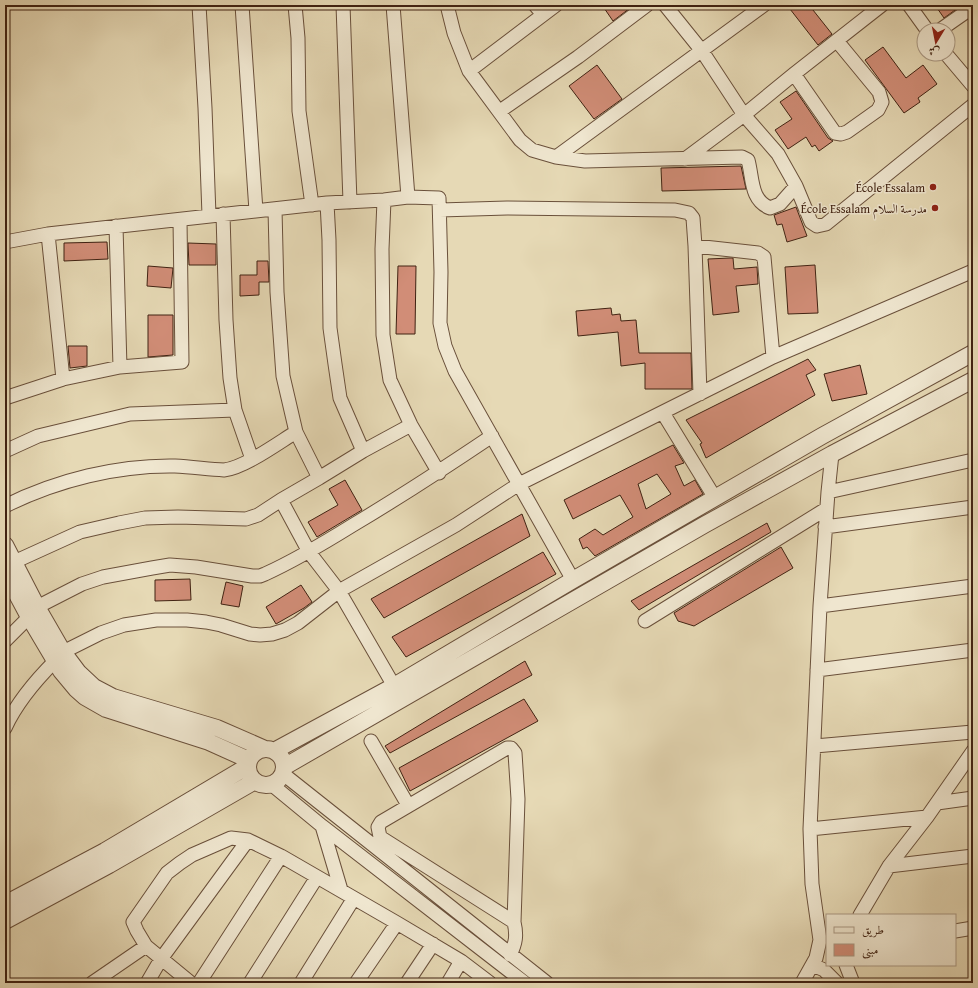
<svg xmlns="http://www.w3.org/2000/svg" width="978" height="988" font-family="'Gentium Book Plus',Amiri,serif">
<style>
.building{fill:#d18d77;stroke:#402212;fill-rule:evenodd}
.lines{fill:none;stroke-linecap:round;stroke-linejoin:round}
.minor-casing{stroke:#6a503b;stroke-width:15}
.tertiary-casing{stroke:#6a503b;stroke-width:18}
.minor{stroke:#efe6cf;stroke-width:13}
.tertiary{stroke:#efe6cf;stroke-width:16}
.poi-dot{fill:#8f2418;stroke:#efe6cf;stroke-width:1.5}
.labels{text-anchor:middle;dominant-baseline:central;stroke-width:3;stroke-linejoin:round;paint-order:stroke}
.poi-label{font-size:12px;fill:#402212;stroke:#efe6cf;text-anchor:end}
</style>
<rect width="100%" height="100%" fill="#e6d9b5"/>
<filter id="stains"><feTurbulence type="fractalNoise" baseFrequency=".005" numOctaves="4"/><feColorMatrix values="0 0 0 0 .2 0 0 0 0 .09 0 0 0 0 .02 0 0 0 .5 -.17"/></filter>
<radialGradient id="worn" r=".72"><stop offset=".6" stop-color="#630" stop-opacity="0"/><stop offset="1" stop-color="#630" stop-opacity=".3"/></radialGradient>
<path class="building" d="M602,5H634L613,21Z
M795,5H809L832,34L818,45L790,9Z
M935,5H962L944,18Z
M883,47L906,78L923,65L937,84L918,98L920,102L904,113L865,60Z
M597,65L622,99L594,119L569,86Z
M796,91L828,138L833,141L819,151L815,145L812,147L806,137L788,149L775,130L792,119L780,102Z
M741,166L746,189L662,191L661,168Z
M796,207L807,236L787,242L782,224L777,225L774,215Z
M107,242L108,259L64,261V243Z
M188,243L216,244V265H189Z
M730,258H733L734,269L757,267L758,284L736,286L739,312L713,315L708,259Z
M257,261H268L269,282H259V295L240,296V275H257Z
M815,265L818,313L788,314L785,267Z
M148,266L173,268L171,288L147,286Z
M398,266H416L415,334H396Z
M611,308L612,315L620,314L621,321L636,320L639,353H691L692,389H645V363L621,366L618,332L578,336L576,311Z
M148,315H173V355L148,357Z
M68,346H87V366L70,368Z
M808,359L816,370L806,375L815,395L706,458L700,444L702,443L686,420Z
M860,365L867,394L832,401L824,374Z
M673,445L684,463L675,466L684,486L695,480L703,494L595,556L587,547L583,549L579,539L595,529L603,535L633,517L620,495L573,519L564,500ZM657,474L671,494L646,509L638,484Z
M345,480L362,510L317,537L308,522L338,505L329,489Z
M522,514L530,536L384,618L371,599Z
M767,523L771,532L639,610L631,601Z
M781,547L793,568L694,626L678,621L674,613Z
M543,552L556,574L406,657L392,637Z
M190,579L191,600L155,601V580Z
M226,582L243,586L239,607L221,604Z
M301,585L312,602L304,608L276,624L266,607Z
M525,661L532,675L390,753L385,746Z
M524,699L538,721L410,791L399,768Z"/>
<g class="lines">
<defs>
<path id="minor" d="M199,5L205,108L209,215
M242,5L256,211
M295,5L298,38L299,111L312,205
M343,5L350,202
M393,5L408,197
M447,5L454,33L469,71L520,140L532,150L556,157L585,161L742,157L748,160C753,178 750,200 770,208L780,204L796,186L811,222L817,226L826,224L973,105
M535,5L543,15
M665,5L702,51L744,115L778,154L796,186
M909,5L927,30
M940,30L973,7
M946,54L973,86
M469,71L556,5
M794,74L835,133L841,134L847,132L878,110L882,102L879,92L837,41
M500,111L578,57L647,5
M556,157L764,5
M685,159L744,115L794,74L882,5
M384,200L382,249L383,335L390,380L411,425L439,473
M327,203L329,240L330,328L335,364L340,398L363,451
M275,209L277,292L283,376L296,432L319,478L363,451L411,425
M440,210L507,208L675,210L689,213L693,218L695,246L700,394
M223,214L226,320L230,378L235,410L252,459
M116,226L120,367
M5,242L48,234
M695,246L758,253L764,257L773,357
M63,379L48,234L327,203L384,200L408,197L439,198L441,272L440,323L445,346L455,371L573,580
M5,398L63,379L120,367L182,362L180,220
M663,413L715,498
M5,451L38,436L130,414L235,410
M828,492L973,460
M281,500L319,478
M5,506C57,480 118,465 175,466C192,467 208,469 224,470C244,468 278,443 296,432
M825,527L973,507
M14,562L80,532L119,523L145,518L178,517L246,519L258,515L281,500L309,552L339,591L394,686
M820,606L973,586
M37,607L82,584L103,577L152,568L170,565L196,567L252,576H260L265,574C296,560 324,543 353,525C400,497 446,467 492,436
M645,621L826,509
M5,641L29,617
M63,652L101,633L124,625L156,620H187L206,622L221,625L250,634L260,635L272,634L285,630L298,623L339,591L456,525L519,484L773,357L973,271
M817,670L973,650
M5,728C17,702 35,681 55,661
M371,741L408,805
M815,746L973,732
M282,773L547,983
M271,784L322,826L525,983
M937,803L973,798
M322,826L341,890
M810,829L927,817
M889,866L973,856
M860,915L889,866L927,817L973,751
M955,931L973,928
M510,955C516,943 517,935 514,922L518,799L515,753L511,748H507L381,822L378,827L380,837L514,922
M813,965L824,970L837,983
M846,965L853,983
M92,983L146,946
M147,983L161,959L248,840
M191,983L146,946L137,931L133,922L167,873L180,863L192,855L231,838L248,840L281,856L397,923L461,961L490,983
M199,983L281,856
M250,983L317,877
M301,983L354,898
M356,983L397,923
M407,983L433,944
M448,983L461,961
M802,983L816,958L820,940L812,884L810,829L820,606L828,492L832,454"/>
<path id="tertiary" d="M5,545L37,607L63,652L78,672L94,687L113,697L217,728L265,749
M5,572L29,617L61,671L76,689L85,697L106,709L209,742L249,760
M248 767a18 18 0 1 1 36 0a18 18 0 1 1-36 0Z
M274,751L394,686L573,580L822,436L973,353
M284,767L704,525L832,454L973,380
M5,904L105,851L248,766
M5,921L109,865L255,781"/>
</defs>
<use href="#minor" class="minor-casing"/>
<use href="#tertiary" class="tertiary-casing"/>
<use href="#minor" class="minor"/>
<use href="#tertiary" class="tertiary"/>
</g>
<g class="poi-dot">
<circle cx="933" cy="187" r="4"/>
<circle cx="935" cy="208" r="4"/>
</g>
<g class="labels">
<g class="poi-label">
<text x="925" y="187">École Essalam</text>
<text x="927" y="208">École Essalam مدرسة السلام</text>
</g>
</g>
<rect width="978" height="988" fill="none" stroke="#e6d9b5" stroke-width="20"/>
<rect x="6" y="6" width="966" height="976" fill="none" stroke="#402212" stroke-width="2"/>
<rect x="10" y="10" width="958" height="968" fill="none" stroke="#402212"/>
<rect x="826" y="914" width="130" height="52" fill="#efe6cf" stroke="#a99883"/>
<rect x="834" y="927" width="20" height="6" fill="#efe6cf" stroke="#a99883"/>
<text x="862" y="934" font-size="12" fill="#402212">طريق</text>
<rect x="834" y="944" width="20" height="12" fill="#d18d77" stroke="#a99883"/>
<text x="862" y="954" font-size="12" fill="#402212">مبنى</text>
<g transform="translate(936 42) rotate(190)"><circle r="19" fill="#efe6cf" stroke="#a99883"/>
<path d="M0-3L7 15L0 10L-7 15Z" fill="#8f2418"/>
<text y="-6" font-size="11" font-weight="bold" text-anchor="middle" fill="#402212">ش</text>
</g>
<rect width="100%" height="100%" filter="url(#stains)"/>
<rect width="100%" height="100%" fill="url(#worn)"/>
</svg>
